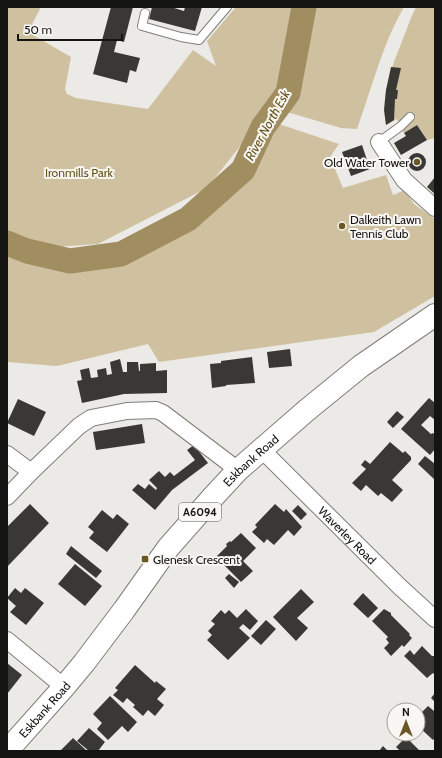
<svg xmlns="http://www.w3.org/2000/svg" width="442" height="758" font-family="Cabin,sans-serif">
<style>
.green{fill:#cfc1a0}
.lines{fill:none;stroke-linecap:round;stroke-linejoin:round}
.river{stroke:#a08e61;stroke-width:25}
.building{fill:#3a3835}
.lane-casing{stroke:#807e7a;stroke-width:10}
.street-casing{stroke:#807e7a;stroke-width:18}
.primary-casing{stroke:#807e7a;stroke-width:24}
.lane{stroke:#fff;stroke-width:8}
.street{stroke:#fff;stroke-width:16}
.primary{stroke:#fff;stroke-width:22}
.poi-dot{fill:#6a5725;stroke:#f9f7f3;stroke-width:1.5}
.labels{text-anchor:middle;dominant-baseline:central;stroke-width:4;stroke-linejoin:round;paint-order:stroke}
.shield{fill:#f9f7f3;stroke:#595856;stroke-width:1}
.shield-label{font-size:11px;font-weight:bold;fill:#141412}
.poi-label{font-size:12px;fill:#141412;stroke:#f9f7f3;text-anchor:start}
.park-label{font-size:12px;fill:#644f18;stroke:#f9f7f3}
.street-label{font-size:12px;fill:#141412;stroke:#f9f7f3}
.water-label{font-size:13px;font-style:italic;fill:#68541d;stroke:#f9f7f3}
</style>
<rect width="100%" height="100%" fill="#eceae6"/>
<path class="green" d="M7,7H41L28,32L71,57L65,89L67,94L76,98L148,109L193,50L216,66L207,41L236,7H404C382,45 372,88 357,129L341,128L267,106L253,130L207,188L98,244L54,247L7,231Z
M416,7H435V138L427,140L417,125L404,133L397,119L386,125C381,95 390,71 401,44C406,31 410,19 416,7Z
M276,123L339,144L330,157L343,188L386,175L393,195L405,190L414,204L435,219V296L374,332L159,362L148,344L57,366L7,362V251L18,258L75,267L118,262L158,245L212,212L251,168Z"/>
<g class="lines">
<path class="river" d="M7,243L27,251L70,261L121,254L188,219L243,170L263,127L288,93L304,7"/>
</g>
<path class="building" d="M111,7H133L124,42L117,40L114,52L140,58L136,72L130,70L127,83L93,74Z
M152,7H171L184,11L185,7H202L195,31L149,19Z
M391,67L401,68L396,90H398L397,99H395L394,120L386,125L384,110L386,90Z
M417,125L427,140L401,155L394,143L406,136L404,133Z
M362,145L370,169L351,176L342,152Z
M408 162a9 9 0 1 1 18 0a9 9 0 1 1-18 0Z
M435,177V194L427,187Z
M290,349L292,366L269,368L267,352Z
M252,357L255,383L226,385V386L212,388L210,364L221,363V361Z
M120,359L123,372H127V362H138L139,371H140V364L156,363V371L167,370V393L124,394L82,403L77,381L82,380L80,370L89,368L91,378L98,377L97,370L106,368L107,375L112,374L110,362Z
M429,398L435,403V420L430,416L421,425L431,434L433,433L435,435V449L430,455L401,429Z
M18,399L46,412L34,436L7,423Z
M397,411L404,417L393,428L387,422Z
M142,424L145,443L96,450L93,432Z
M390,442L403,453L405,451L411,457V460L392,480L403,490L392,502L381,493L378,496L366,485L361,491L352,483L366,469L361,465L365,460L370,464Z
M194,445L208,463L172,490L155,510L132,490L138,484L145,489L149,484L156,490L157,488L149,480L159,471L165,477L170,472L174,476L195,460L187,450Z
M425,456L435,464V480L418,464Z
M30,504L49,523L7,567V527Z
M275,504L284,512L286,509L302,527L294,536L288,530L274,545L267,539L264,543L252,532L257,527L255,525Z
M298,505L307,514L301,520L292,511Z
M102,510L113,519L117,514L129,524L107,552L89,538L94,532L88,527Z
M241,533L256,548L243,561L253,571L241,582L216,557L227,546L226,544L230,541L231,542Z
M71,546L102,571L96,578L66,554Z
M75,564L102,586L85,606L58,584Z
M229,574L239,582L234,588L225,578Z
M15,588L21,593L25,588L44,603L26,625L10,612L16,606L7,598Z
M301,589L314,602L297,618L308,628L296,641L273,617Z
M363,593L378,608L368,618L353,604Z
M246,609L258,621L250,630L243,624L239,628L250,638L228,660L207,640L212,635L208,631L215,624L211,621L221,610L225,614L229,610L237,618Z
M384,609L391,613V615L410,634L409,635L412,638L404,647L402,645L391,656L384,648L389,643L386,639L388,637L372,621Z
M266,620L276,629L261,645L251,636Z
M422,646L432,656H435V675L433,673L427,678L404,656L410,650L414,655Z
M7,663L22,675L7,694Z
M135,665L155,683L156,681L166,689L157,699L164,705L155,716L148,710L143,716L133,707L135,705L127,698L123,703L113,695L118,690L115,688Z
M435,693V702L431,698Z
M110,696L137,722L128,732L122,726L108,740L97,729L102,723L93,714Z
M428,706L434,711L435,710V738L433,740L419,727L423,722L418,716Z
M89,728L105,742L98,751H89L77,741Z
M406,737L420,751H400L396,747Z
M73,738L87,751H60Z
M383,746L388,751H379Z"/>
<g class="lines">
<defs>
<path id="lane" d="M145,13L142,26L181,37L199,40L227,7
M379,142L401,126L410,117"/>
<g id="street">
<path d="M379,142L404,180L435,208"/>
<path id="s1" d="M261,449L399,586L435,619"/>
<path d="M7,454L31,472"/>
<path d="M7,497L31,472L79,426L91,418L127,411L156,410L163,413L238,470"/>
<path d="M7,640L64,687"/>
</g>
<g id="primary">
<path id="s2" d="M7,751L64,687L84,663L124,610L168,548L212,498L238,470L307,410L361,366L435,315"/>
</g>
</defs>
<use href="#lane" class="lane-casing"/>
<use href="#street" class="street-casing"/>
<use href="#primary" class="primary-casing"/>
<use href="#lane" class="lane"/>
<use href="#street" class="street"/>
<use href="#primary" class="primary"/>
</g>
<g class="poi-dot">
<circle cx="417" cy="162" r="4"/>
<circle cx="342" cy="226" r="4"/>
<rect x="141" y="555" width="8" height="8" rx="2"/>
</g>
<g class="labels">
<rect class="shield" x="179" y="503" width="42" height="18" rx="3"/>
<g class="shield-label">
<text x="200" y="512">A6094</text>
</g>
<g class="poi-label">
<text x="409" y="162" text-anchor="end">Old Water Tower</text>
<text x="350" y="219">Dalkeith Lawn<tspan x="350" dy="14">Tennis Club</tspan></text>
<text x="153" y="559">Glenesk Crescent</text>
</g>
<g class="park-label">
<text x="79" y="172">Ironmills Park</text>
</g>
<g class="street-label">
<text stroke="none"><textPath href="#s2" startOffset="380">Eskbank Road</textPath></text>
<text stroke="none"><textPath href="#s1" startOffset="122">Waverley Road</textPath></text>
<text stroke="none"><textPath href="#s2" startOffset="56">Eskbank Road</textPath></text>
</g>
<g class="water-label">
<text transform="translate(267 125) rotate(-61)">River North Esk</text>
</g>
</g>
<rect width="442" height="758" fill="none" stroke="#141412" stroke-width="16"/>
<g transform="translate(406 722)"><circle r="19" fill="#f9f7f3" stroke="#9d9c99"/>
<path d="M0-3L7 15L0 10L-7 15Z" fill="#6a5725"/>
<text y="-6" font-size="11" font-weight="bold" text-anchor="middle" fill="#141412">N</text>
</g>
<path d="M18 34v6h104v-6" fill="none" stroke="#141412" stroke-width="2"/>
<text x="24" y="34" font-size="12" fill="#141412" stroke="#f9f7f3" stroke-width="3" paint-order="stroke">50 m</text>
</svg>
